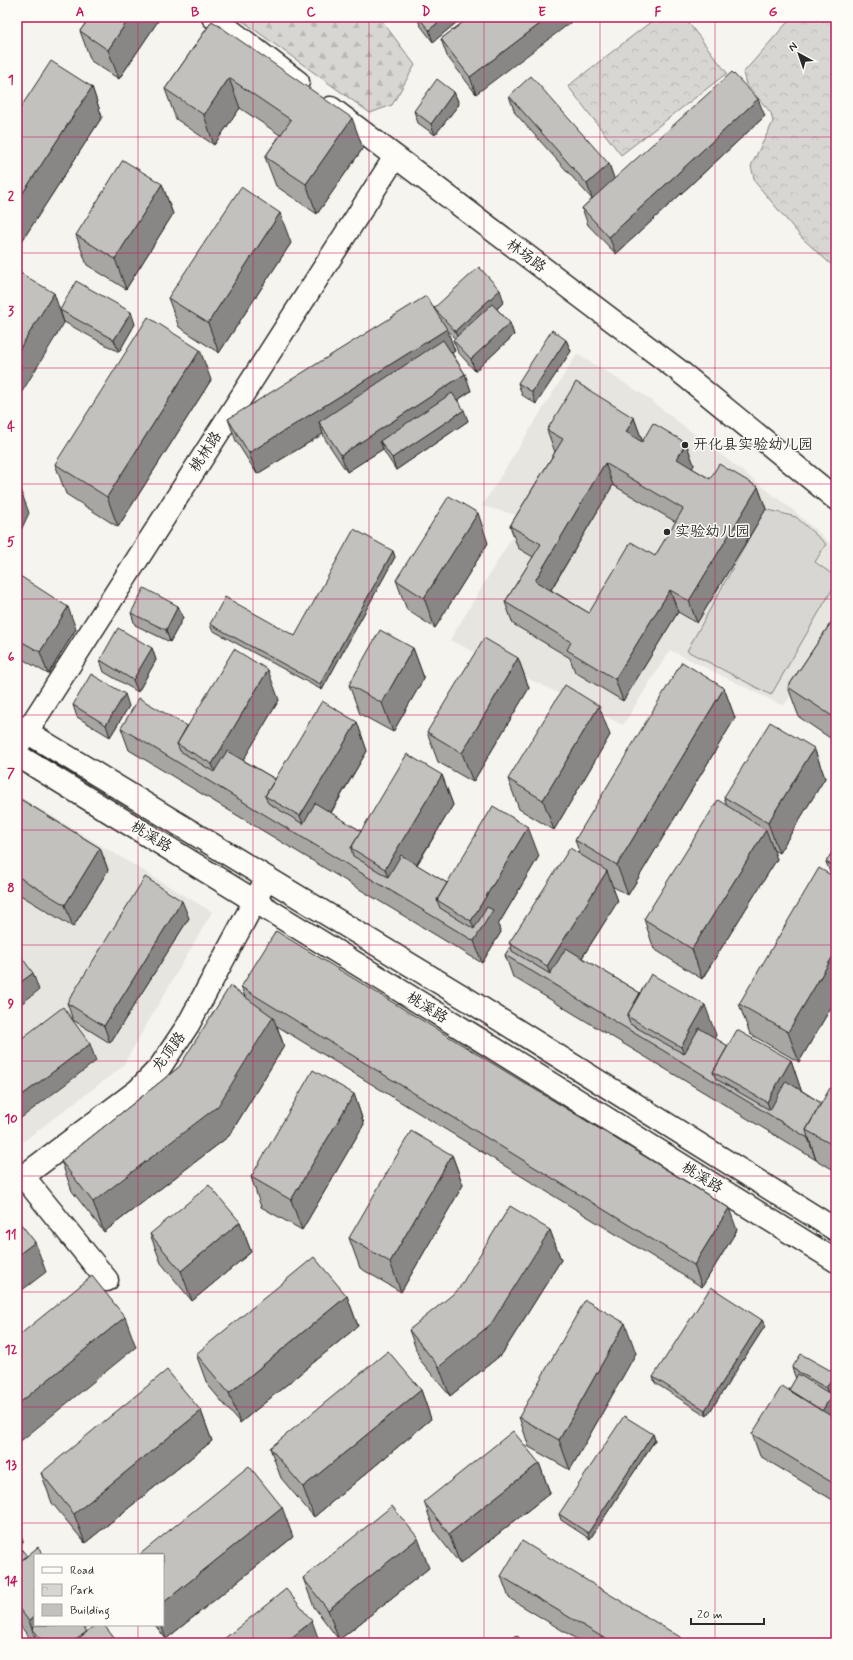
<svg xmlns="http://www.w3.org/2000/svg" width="853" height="1660" font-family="Mynerve,'LXGW WenKai TC',sans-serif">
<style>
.built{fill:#e6e5e0}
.forest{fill:url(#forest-firs);stroke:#81807e}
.park{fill:url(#park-crowns);stroke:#81807e}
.pitch{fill:#d7d6d2;stroke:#81807e}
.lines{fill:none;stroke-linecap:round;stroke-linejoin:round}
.minor-casing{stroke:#2b2b2b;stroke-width:25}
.tertiary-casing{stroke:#2b2b2b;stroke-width:25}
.minor{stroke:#fdfcf7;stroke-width:22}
.tertiary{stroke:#fdfcf7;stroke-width:22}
.wall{fill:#a7a6a3;stroke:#2b2b2b;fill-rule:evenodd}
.shaded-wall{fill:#888785;stroke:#2b2b2b}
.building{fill:#c2c1be;stroke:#2b2b2b;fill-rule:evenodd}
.grid{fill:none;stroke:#c2185b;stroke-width:1;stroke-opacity:0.55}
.poi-dot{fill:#2b2b2b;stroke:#fdfcf7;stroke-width:1.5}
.labels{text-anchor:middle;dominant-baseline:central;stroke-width:3;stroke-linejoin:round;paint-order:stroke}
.street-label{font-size:15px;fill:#2b2b2b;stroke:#fdfcf7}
.poi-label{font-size:15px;fill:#2b2b2b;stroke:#fdfcf7;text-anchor:start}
.neatline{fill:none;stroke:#c2185b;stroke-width:1.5}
.grid-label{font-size:13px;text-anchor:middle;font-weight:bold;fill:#c2185b}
</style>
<defs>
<pattern id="forest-firs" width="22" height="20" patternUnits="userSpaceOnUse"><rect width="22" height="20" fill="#d7d6d2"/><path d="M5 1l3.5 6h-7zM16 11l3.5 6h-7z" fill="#b9b8b4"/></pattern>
<pattern id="park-crowns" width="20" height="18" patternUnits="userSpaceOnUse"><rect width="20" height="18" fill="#d7d6d2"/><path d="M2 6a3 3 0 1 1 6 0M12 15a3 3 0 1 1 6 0" fill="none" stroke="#b9b8b4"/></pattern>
</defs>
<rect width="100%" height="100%" fill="#f5f4ef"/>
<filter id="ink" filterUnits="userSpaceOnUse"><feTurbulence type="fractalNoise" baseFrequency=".025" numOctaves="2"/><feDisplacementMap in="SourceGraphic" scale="8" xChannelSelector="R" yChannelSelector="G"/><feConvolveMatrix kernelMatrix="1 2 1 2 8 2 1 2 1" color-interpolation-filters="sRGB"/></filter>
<g filter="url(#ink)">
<path class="built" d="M577,354L641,393L794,511L836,548V637L783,706L670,650L623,725L450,640L524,517L482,506Z
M17,795L212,912L122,1067L17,1146Z"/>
<path class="forest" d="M237,17H379L415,65L392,105L370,113Z"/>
<path class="park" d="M657,17H684L727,73L621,155L568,86Z
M792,17H836V269L802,238L755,182L751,166L773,122L771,113L746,84L743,73Z"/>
<path class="pitch" d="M765,509L796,517L826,544L815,562L836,577V583L771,695L687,651Z"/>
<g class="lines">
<defs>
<path id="minor" d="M213,17L298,82
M331,108L678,370L836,499
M17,747L395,157
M23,1176L107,1280
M17,1181L138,1090L160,1067L188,1025L267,878"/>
<path id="tertiary" d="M17,726L470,1001L836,1230
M17,755L474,1036L836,1261"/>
</defs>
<use href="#minor" class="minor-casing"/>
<use href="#tertiary" class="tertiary-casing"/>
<use href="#minor" class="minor"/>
<use href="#tertiary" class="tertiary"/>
</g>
<path class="wall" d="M90,17H157L158,21L119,79L91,61L80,31Z
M417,17H463L433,42L420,25Z
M470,17L476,94L447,56L441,39Z
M212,21L363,148L317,214L276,186L265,157L280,135L240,108L214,145L176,119L165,89Z
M92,87L102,117L22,241L17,238V113Z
M454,92L459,104L435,135L418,123L414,111Z
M509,96L609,164L614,179L765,116L616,254L588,225L582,208L592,199L515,113Z
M162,184L173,214L126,289L87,265L76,235Z
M291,243L219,353L179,327L168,298Z
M504,302L497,309L510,323L514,335L475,371L458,352L453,340L455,339L446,328L455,351L452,353L465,374L471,391L458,400L468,421L396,470L385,453L383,449L347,472L325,439L323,434L257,474L236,441L228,419L435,310L434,308Z
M60,310L135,324L119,352L64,322Z
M566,340L571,351L536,404L522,395L518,383Z
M211,380L118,527L66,494L55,464Z
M634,418L642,440L641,442L686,443L694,465L692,468L710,479L758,487L766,509L697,623L678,612L623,701L575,672L570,658L513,624L505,602L533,557L518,548L510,526L555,452L547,430ZM613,485L676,522L655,556L589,613L551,590Z
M488,543L435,628L407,610L396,580Z
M393,551L395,557L322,690L212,630L210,624L295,636Z
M17,574L76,629L48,674L17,656Z
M178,606L183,618L170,642L135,625L131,613Z
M836,615V742L799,717L788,687Z
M152,648L156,660L138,692L104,672L100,660Z
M413,648L424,678L393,732L360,714L349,685Z
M518,658L529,688L473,782L438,762L427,732Z
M724,688L735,718L628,895L612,886L618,901L582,958L640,993L716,1035L714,1038L728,1046L791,1060L801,1090L821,1103L836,1092V1171L816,1160L513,977L505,955L511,946L509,943L580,854L575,840Z
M279,700L243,760L275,779L357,722L367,751L331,813L361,831L442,775L453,805L417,865L447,883L539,856L498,925L501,932L482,963L129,750L121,728L187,726Z
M73,705L129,706L110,737L77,717Z
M610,735L554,830L519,809L508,779Z
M814,748L825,778L779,853L773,850L777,859L702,979L654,949L644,919L727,806L724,797Z
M17,797L100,848L108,870L73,927L17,893Z
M836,846V999L799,1062L750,1034L739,1004L831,875L826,862Z
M189,918L110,1043L73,1020L67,1003Z
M241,987L737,1230L702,1287L277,1026L284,1046L229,1136L104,1232L72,1191L61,1161L179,1067L245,997Z
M354,1094L364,1124L302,1230L261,1207L251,1177Z
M452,1155L463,1185L401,1292L360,1268L349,1238Z
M240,1222L251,1252L192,1301L161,1263L150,1234Z
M550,1230L561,1260L502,1354L450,1396L420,1360L409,1330Z
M347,1296L358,1326L240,1423L207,1384L196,1354Z
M762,1320L765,1326L707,1416L655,1383L653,1377Z
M636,1353L570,1470L529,1447L519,1417Z
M792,1368L835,1373L836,1376V1390L832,1396L836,1407L830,1416L836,1419V1502L760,1456L752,1434L789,1390L796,1379Z
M421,1390L431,1419L314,1517L281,1478L270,1448Z
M201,1411L212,1441L85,1543L52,1503L41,1473Z
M653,1434L655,1440L590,1539L561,1520L559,1514Z
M539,1463L550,1493L460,1564L435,1532L424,1502Z
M17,1524L23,1542L18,1546L35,1625L87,1632L118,1643H34L17,1622Z
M293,1537L166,1639L155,1625H163Z
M429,1568L339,1640L314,1607L303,1578Z
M501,1576L690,1643H583L509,1598Z"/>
<path class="shaded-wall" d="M130,17H157L158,21L119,79L108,50Z
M445,17H463L433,42L429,30Z
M549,17H578L476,94L470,77Z
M229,78L240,108L214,145L204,115Z
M92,87L102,117L22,241L17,229V202Z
M454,92L459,104L435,135L431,124Z
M758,99L765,116L616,254L609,237Z
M352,118L363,148L317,214L306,184Z
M609,164L615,181L593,201L587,184Z
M162,184L173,214L126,289L115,259Z
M280,213L291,243L219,353L208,323Z
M500,290L504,302L459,343L455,331Z
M54,293L64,323L17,400V353Z
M131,312L135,324L119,352L114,340Z
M510,323L514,335L475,371L471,359Z
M447,329L455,351L325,432L319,422L323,434L257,474L249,453Z
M566,340L571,351L536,404L532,392Z
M200,350L211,380L118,527L107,497Z
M465,374L471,391L385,447L380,441L383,449L347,472L341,455Z
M464,410L468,421L396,470L392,458Z
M634,418L642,440L634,454L626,432Z
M686,443L694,465L685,481L677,459Z
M605,463L613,485L543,603L535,581Z
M758,487L766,509L697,623L689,601Z
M21,491L29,513L17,539V500Z
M478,513L488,543L435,628L424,598Z
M393,551L395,557L322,690L320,684Z
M670,590L678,612L623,701L615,679Z
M178,606L183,618L170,642L166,630Z
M68,607L76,629L48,674L40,652Z
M152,648L156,660L138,692L133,680Z
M413,648L424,678L393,732L382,703Z
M518,658L529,688L473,782L462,753Z
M268,670L279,700L225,791L220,788L212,764Z
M724,688L735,718L628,895L617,865Z
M125,694L129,706L110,737L106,725Z
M599,706L610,735L554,830L543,800Z
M836,710V727L832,716Z
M357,722L367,751L312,844L310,842L300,816Z
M814,748L825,778L779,853L768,823Z
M442,775L453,805L398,895L394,893L385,869Z
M528,827L539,856L498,925L501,932L482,963L474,941L477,936L471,921Z
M766,830L777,859L702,979L692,949Z
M100,848L108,870L73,927L65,905Z
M607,871L618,901L562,989L553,984L547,966Z
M182,901L189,918L110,1043L104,1026Z
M836,951V999L799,1062L788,1032Z
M33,973L39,990L17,1007V985Z
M705,1005L716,1035L695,1070L688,1065L681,1047Z
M273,1017L284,1046L229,1136L104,1232L93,1202Z
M90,1044L96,1061L17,1121V1099Z
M791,1060L801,1090L783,1123L772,1116L767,1102Z
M354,1094L364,1124L302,1230L291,1200Z
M808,1138H809L816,1160Z
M452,1155L463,1185L401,1292L390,1262Z
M729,1208L737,1230L702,1287L694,1265Z
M240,1222L251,1252L192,1301L181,1271Z
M550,1230L561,1260L502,1354L450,1396L439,1367Z
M35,1242L46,1272L17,1294V1256Z
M347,1296L358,1326L240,1423L229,1393Z
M125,1317L136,1347L17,1444V1405Z
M762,1320L765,1326L707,1416L705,1410Z
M625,1323L636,1353L570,1470L559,1440Z
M835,1373L836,1376V1390L832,1396L836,1407L823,1427L819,1416L830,1398L826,1388Z
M421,1390L431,1419L314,1517L303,1487Z
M201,1411L212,1441L85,1543L74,1514Z
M653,1434L655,1440L590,1539L588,1533Z
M539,1463L550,1493L460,1564L449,1534Z
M282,1507L293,1537L166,1639L161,1625H163V1603Z
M17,1524L23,1542L17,1547Z
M418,1538L429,1568L339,1640L328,1610Z
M35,1616V1625H72L32,1628L37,1643L29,1621Z
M312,1621L320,1643H285Z"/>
<path class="building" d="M90,17H130L108,50L80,31Z
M418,17H445L429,30Z
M470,17H549L470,77L441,39Z
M212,21L352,118L306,184L265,157L291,120L229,78L204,115L165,89Z
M51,61L92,87L17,202V113Z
M732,72L758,99L609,237L582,208Z
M531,76L609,164L587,184L509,96Z
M437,79L454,92L431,124L414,111Z
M123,160L162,184L115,259L76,235Z
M241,187L280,213L208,323L168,298Z
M479,267L500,290L455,331L434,308Z
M17,271L54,293L17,353Z
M76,281L131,312L114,340L60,310Z
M426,296L447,329L249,453L228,419Z
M492,304L510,323L471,359L453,340Z
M148,317L200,350L107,497L55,464Z
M552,330L566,340L532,392L518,383Z
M443,340L465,374L341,455L319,422Z
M576,382L634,418L626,432L642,442L653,423L686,443L677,459L710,479L719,464L758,487L689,601L670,590L615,679L567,650L571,642L505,602L541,544L510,526L563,439L547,430ZM605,463L683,509L655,556L631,542L589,613L535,581Z
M452,393L464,410L392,458L380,441Z
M17,489L21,491L17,500Z
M449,496L478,513L424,598L396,580Z
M354,529L393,551L320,684L210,624L225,597L295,636Z
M17,574L68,607L40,652L17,639Z
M144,588L178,606L166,630L131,613Z
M836,615V710L832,716L788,687Z
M118,628L152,648L133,680L100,660Z
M380,630L413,648L382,703L349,685Z
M484,638L518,658L462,753L427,732Z
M234,649L268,670L212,764L177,744Z
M682,662L724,688L617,865L575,840Z
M91,674L125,694L106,725L73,705Z
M565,685L599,706L543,800L508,779Z
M139,698L187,726L177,744L180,751L214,772L227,751L275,779L265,796L268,803L303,824L315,803L361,831L351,848L353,856L388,877L401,855L447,883L437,900L440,908L474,929L487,907L493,910L474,941L121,728Z
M322,701L357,722L300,816L265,796Z
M770,722L814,748L768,823L724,797Z
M407,754L442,775L385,869L351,848Z
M17,797L100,848L65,905L17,876Z
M718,800L766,830L692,949L644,919Z
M493,806L528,827L471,921L437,900Z
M836,846V868L826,862Z
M570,848L607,871L547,966L509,943Z
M819,868L836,878V951L788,1032L739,1004Z
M145,877L182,901L104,1026L67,1003Z
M276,931L729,1208L694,1265L241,987Z
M511,946L512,951L550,974L566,948L640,993L627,1016L630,1024L684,1054L699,1028L728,1046L713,1072L716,1079L770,1110L786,1081L821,1103L806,1130L808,1138L505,955Z
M17,951L33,973L17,985Z
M651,974L705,1005L681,1047L627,1016Z
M230,986L273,1017L218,1106L93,1202L61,1161L179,1067Z
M63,1007L90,1044L17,1099V1042Z
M737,1030L791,1060L767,1102L713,1072Z
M313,1070L354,1094L291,1200L251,1177Z
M830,1088L836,1092V1147L806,1130Z
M411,1131L452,1155L390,1262L349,1238Z
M209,1185L240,1222L181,1271L150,1234Z
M510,1206L550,1230L491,1324L439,1367L409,1330L458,1290Z
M17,1219L35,1242L17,1256Z
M314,1257L347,1296L229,1393L196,1354Z
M92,1276L125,1317L17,1405V1337Z
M711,1287L762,1320L705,1410L653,1377Z
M585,1300L625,1323L559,1440L519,1417Z
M388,1351L421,1390L303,1487L270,1448Z
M801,1354L835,1373L826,1388L792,1368Z
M167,1370L201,1411L74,1514L41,1473Z
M798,1374L832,1395L822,1411L789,1390Z
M782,1386L836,1419V1485L752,1434Z
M624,1416L653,1434L588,1533L559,1514Z
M513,1431L539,1463L449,1534L424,1502Z
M249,1466L282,1507L163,1603V1555H139Z
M392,1506L418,1538L328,1610L303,1578Z
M522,1541L690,1643H612L501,1576Z
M17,1544L27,1556L17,1564Z
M38,1547L44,1555H35V1616L29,1621L17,1606V1564Z
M286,1589L312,1621L285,1643H219Z
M36,1625H82L87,1632L72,1643H44L32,1628Z
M95,1625H104L118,1643H72Z
M517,1635L523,1643H506Z"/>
</g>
<path class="grid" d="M138,17V1555M253,17V1643M369,17V1643M484,17V1643M600,17V1643M715,17V1643M17,137H836M17,253H836M17,368H836M17,484H836M17,599H836M17,715H836M17,830H836M17,945H836M17,1061H836M17,1176H836M17,1292H836M17,1407H836M17,1523H836M138,1625V1643"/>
<g class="poi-dot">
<circle cx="685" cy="445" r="4"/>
<circle cx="667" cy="532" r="4"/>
</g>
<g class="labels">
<g class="street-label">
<text transform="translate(526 256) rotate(37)">林场路</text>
<text transform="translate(206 452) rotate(-57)">桃林路</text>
<text transform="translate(151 837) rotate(32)">桃溪路</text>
<text transform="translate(427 1008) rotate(32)">桃溪路</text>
<text transform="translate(169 1052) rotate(-53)">龙顶路</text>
<text transform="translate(702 1178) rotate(32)">桃溪路</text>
</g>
<g class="poi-label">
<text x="693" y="445">开化县实验幼儿园</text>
<text x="675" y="532">实验幼儿园</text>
</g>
</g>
<rect width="853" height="1660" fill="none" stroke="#fdfcf7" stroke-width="44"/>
<rect x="34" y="1554" width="130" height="72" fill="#fdfcf7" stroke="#a9a8a5"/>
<rect x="42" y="1567" width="20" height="6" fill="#fdfcf7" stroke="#a9a8a5"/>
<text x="70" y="1574" font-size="12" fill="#2b2b2b">Road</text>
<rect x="42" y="1584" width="20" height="12" fill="url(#park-crowns)" stroke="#a9a8a5"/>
<text x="70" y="1594" font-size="12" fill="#2b2b2b">Park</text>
<rect x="42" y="1604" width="20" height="12" fill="#c2c1be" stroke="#a9a8a5"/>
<text x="70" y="1614" font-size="12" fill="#2b2b2b">Building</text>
<g transform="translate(799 54) rotate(320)" stroke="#fdfcf7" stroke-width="3" paint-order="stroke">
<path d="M0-3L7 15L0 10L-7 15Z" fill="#2b2b2b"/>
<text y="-6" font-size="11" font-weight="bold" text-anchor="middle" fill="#2b2b2b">N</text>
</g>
<path d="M691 1618v6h73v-6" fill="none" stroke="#2b2b2b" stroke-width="2"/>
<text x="697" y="1618" font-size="12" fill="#2b2b2b" stroke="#fdfcf7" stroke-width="3" paint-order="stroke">20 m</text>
<rect x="22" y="22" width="809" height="1616" class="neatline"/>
<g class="grid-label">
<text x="80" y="16">A</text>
<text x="195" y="16">B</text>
<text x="311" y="16">C</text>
<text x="426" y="16">D</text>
<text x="542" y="16">E</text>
<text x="658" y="16">F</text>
<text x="773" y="16">G</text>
<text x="11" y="84">1</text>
<text x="11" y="200">2</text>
<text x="11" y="315">3</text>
<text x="11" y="431">4</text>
<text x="11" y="546">5</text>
<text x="11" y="661">6</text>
<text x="11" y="777">7</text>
<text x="11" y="892">8</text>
<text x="11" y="1008">9</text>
<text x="11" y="1123">10</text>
<text x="11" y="1239">11</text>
<text x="11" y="1354">12</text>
<text x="11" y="1469">13</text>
<text x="11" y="1585">14</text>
</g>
</svg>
